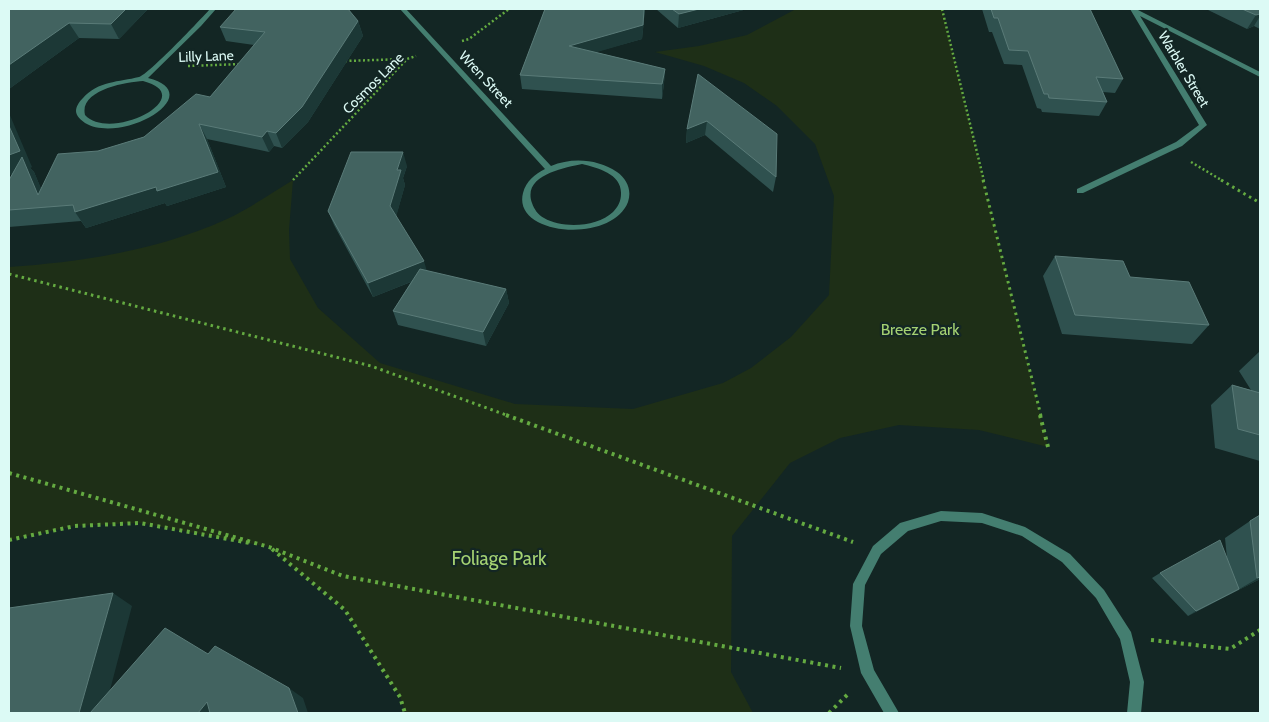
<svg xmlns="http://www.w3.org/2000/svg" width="1269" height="722" font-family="Cabin,sans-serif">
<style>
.green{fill:#1e2f17}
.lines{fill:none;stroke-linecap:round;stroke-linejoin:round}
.path-far2{stroke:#64aa41;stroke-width:2.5;stroke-dasharray:2 2.5;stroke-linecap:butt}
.path-far1{stroke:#64aa41;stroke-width:3;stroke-dasharray:2.5 4;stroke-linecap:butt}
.path{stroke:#64aa41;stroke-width:4;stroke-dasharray:3 4.5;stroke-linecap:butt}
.minor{fill:#447e70;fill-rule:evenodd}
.wall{fill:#2f514f}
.shaded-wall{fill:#1c3836}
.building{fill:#426360;stroke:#5a7b78}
.labels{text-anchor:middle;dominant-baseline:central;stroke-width:4.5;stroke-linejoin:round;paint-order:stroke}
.far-street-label{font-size:14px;fill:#dcfaf5;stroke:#132624}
.park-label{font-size:16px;fill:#a4d172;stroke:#132624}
.near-park-label{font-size:19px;fill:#a4d172;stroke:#132624}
</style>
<rect width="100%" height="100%" fill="#132624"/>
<path class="green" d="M796,9H942L1048,447L979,430L899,425L840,438L790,463L732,536L731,672L753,713H405L400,697L345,610L269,547L140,523L75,526L9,540V267C83,262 159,250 227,219C250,208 272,193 293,180L289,230L290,259L318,308L380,363L515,404L633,409L723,383L751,368L791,337L829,295L834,196L815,144L777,106L744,83L704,66L655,52L699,46L747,35Z"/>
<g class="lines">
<path class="path-far2" d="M942,9L984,181
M462,41L469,39L509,9
M345,61L406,59
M188,66L242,64
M1191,162L1223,181
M293,180L407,59L416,56"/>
<path class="path-far1" d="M983,180L1041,416
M1221,180L1260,203
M9,274L371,366L509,416"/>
<path class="path" d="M506,415L853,542
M1040,415L1048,447
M9,473L269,547L343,576L841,668
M9,540L75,526L140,523L250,543
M272,549L345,610L400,697L405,713
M1151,640L1230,649L1260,630
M829,713L850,692"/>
<path class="minor" d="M210,9H216L201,26L148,78C210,94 122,145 85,123C81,120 76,116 76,111C76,106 80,101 83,98C98,81 119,82 139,77C148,75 201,19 210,9ZM143,81C201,96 111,143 85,115C79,90 126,82 143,81Z
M400,9H406L551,166C572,157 598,159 617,172C627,179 632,190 628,202C612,244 512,236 523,193C526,181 535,174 545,169ZM582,164C598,168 622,174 621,194C621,201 618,207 613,212C597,227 563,229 544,218C538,215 534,209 532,203C522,175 564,168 582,164Z
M1130,9H1136L1260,72V77L1140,16L1207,125L1182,146L1083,193H1077V189L1176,142L1199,125Z
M941,511L982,513L1025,527L1070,554L1104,590L1131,632L1144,682L1141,713H1127L1130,682L1120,639L1096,598L1062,562L1022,536L982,523L941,521L908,531L881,554L865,585L862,626L874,670L899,713H884L861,673L850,626L853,584L873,546L900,523Z"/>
</g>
<path class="wall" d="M148,9L119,39L79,38L9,89V10Z
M545,9H645L642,39L595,52L665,69L664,83L662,99L522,89L520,75Z
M656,9H747L678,28Z
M982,9H1090L1123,79L1115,93L1103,92L1107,102L1099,116L1042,112L1041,109L1037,108L1022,65L1004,64L992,32H989Z
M1206,9H1260V29L1254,26L1247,29Z
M358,21L363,36L308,122L282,148L274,146L269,152L207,139L226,187L167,206L165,203L86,228L81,221L9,227V180L12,174L32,167L30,168L34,172L41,189L98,151L144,137L210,97L254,45L226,41L220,27Z
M698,74L776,177L773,192L705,135L686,143L687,129Z
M407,166L403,178L405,185L396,216L427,271L506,289L509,303L486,346L398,325L393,311L411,282L373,297L334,225L328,211Z
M1055,256L1209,325L1192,344L1062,334L1043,276Z
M1260,351V461L1215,448L1211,405L1232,385L1251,390L1239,371Z
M1260,515V579L1188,616L1152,578L1160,573L1227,558L1225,538L1250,521Z"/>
<path class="shaded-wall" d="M126,9H148L119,39L111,24Z
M644,9H645L642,39L570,60L569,46Z
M699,9H747L678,28L679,14Z
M1260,14V16L1254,26L1247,29L1256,15Z
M358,21L363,36L308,122L282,148L276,133Z
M69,23L79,38L9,89V65Z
M665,69L664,83L662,99V84Z
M9,113L32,167L30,168L34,172L49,207L38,195L27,169L9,175Z
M707,121L705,135L686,143L687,129Z
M199,124L207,139L226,187L167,206L165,203L86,228L75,212L156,187Z
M267,131L274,146L269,152L262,137Z
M403,152L407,166L403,178L405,185L395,221L390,206L397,170Z
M424,261L428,275L373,297L368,283Z
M506,289L509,303L486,346L483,332Z
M1260,577V579L1231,594Z
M1239,589L1230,594L1188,616L1196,611Z
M113,593L132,606L104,713H79Z
M289,688L303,698L308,713H298Z
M207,702L224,713H198Z"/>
<path class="building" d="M10,9H126L111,24L69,23L9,65V10Z
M236,9H348L358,21L302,107L276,133L267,131L262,137L199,124L218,172L157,191L156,187L75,212L73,205L9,210V180L22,157L38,195L58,154L98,151L144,137L196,94L210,97L265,32L220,27Z
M545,9H644L643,25L569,46L665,69L662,84L520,75Z
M672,9H699L679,14Z
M991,9H1090L1123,79L1096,77L1107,102L1049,98L1048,94H1044L1028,51L1009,50L998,18H994Z
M1242,9H1260V14L1256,15Z
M698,74L777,134L776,177L707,121L687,129Z
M9,126L20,151L9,155Z
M351,152H403L397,170H401L390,206L424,261L368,283L328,211Z
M1055,256L1123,261L1130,277L1189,282L1209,325L1075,315Z
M420,269L506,289L483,332L393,311Z
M1232,385L1260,393V435L1238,429Z
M1260,515V577L1257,578L1250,521Z
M1220,540L1239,589L1196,611L1160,573Z
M113,593L79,713H9V608Z
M165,628L208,654L215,646L289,688L298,713H210L207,702L198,713H90Z"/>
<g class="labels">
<g class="far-street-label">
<text transform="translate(206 56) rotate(-2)">Lilly Lane</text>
<text transform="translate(1184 69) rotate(59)">Warbler Street</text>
<text transform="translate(486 79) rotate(47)">Wren Street</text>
<text transform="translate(373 83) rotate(-45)">Cosmos Lane</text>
</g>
<g class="park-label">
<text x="920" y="329">Breeze Park</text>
</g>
<g class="near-park-label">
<text x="499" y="558">Foliage Park</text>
</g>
</g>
<rect width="1269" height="722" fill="none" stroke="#dcfaf5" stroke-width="20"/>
</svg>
